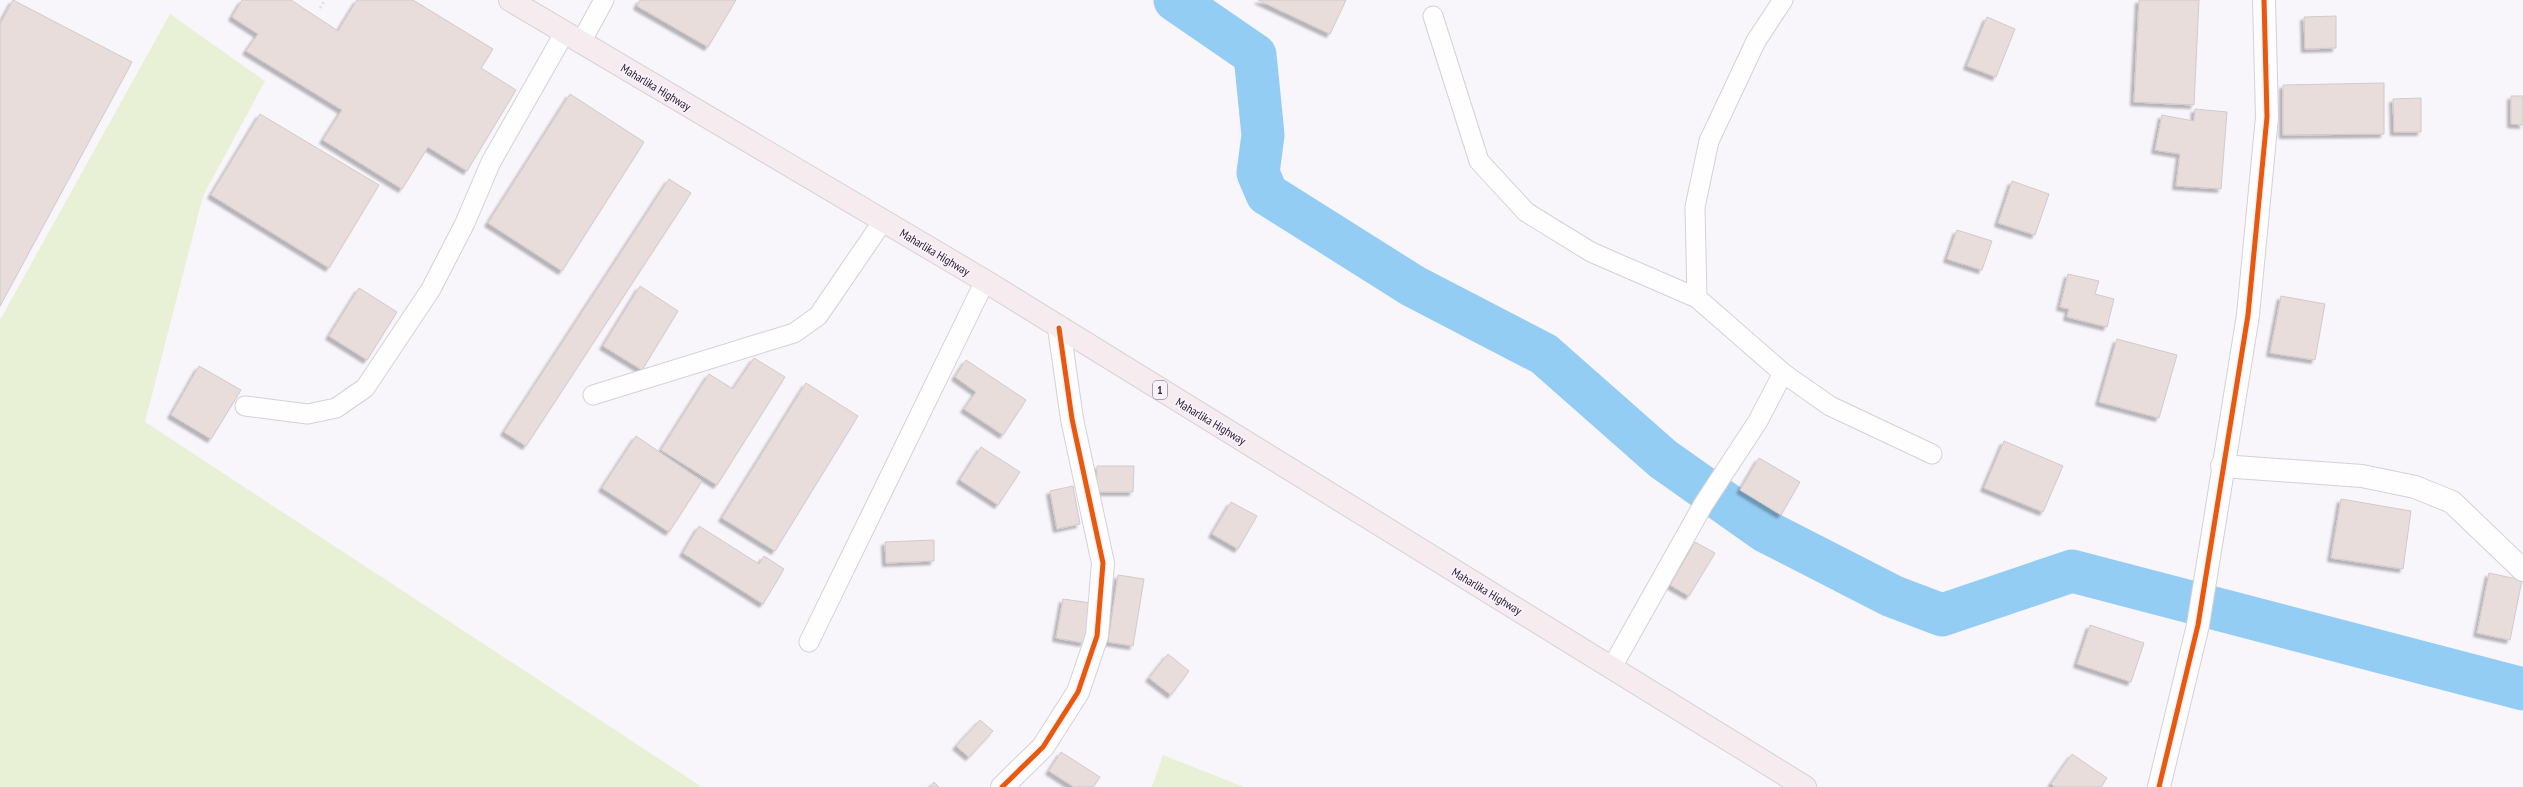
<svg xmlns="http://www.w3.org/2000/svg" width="2523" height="787" font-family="'PT Sans Narrow',sans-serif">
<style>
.green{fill:#e8f1d6}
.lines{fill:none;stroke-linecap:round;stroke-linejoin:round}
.canal{stroke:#93cdf4;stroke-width:43}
.building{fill:#e8dddb;stroke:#d1caca;filter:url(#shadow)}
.service-casing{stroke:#d5d0d9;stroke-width:21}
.minor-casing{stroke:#d5d0d9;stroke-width:24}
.tertiary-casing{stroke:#d5d0d9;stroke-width:24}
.trunk-casing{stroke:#d5d3d7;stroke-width:24}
.path{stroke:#dfdee1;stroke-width:2.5;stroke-dasharray:2 3;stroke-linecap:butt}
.service{stroke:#fefefe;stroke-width:19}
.minor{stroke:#fefefe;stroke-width:22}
.tertiary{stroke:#fefefe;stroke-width:22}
.trunk{stroke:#f6ecf0;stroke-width:22}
.cycleway-casing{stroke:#f9f2fe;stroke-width:8}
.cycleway{stroke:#e8590c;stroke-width:5}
.labels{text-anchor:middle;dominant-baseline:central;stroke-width:3.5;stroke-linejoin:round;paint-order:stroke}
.shield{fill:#f9f2fe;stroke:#655f6a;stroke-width:1}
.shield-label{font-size:11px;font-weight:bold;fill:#26202b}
.street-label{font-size:12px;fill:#26202b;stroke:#f9f2fe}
</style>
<defs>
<filter id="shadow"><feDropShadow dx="-3.5" dy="3.5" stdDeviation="1" flood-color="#0004"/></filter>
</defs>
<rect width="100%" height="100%" fill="#f8f5fb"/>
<path class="green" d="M170,14L265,81L203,196L145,422L702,787H0V320Z
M1163,755L1244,787H1152Z"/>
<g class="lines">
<path class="canal" d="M1175,0L1255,55L1263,135L1258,173L1267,194L1413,286L1544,354L1663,459L1765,531L1892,596L1942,615L2072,571L2523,689"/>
</g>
<path class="building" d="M13,0L132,62L0,306V24Z
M242,0H291L338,31L357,0H413L493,49L481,68L516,90L467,171L428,147L402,189L323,140L342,110L246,51L258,34L232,17Z
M640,0H736L708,47L637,6Z
M1258,0H1346L1330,34Z
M2139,0H2199L2194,105L2134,102Z
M2336,16V48L2305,49L2304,17Z
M1987,17L2015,29L1996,77L1967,66Z
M2384,83V134L2283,135V85Z
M570,94L644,142L562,271L488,223Z
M2511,96H2523V125L2511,124Z
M2421,98V132H2394L2393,99Z
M2195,109L2227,112L2221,189L2176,186L2180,154L2155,150L2162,115L2194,121Z
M260,114L379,185L329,268L211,195Z
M669,179L691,193L526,446L504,432Z
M2012,181L2049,194L2035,235L1998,223Z
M1957,230L1992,241L1982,270L1947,259Z
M2068,274L2099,281L2095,294L2114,299L2107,327L2067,317L2069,309L2060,307Z
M640,286L678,311L642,370L603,346Z
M359,288L397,312L367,360L329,336Z
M2281,296L2325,304L2315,360L2270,353Z
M2117,339L2177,355L2159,418L2099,402Z
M754,358L785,377L717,485L661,450L709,374L733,389Z
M966,360L1026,400L1003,435L964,409L976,392L955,377Z
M199,366L241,390L211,439L171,415Z
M806,383L858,416L775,551L722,518Z
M636,436L702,481L669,532L602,488Z
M2004,441L2063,466L2043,512L1984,488Z
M981,447L1020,472L998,505L960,480Z
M1759,458L1800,482L1781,515L1740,490Z
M1097,466H1134L1133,492H1096Z
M1073,486L1080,524L1057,529L1050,491Z
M2341,499L2411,511L2403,569L2331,558Z
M1231,502L1257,516L1238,549L1212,534Z
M699,526L759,564L764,556L784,569L763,604L683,553Z
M934,540V561L886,563L885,542Z
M1695,542L1715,553L1689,596L1670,585Z
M2489,573L2522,580L2510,640L2477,633Z
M1118,575L1144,579L1133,646L1108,642Z
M1063,599L1091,603L1084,643L1056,638Z
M2090,625L2144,643L2131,682L2077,664Z
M1168,654L1189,671L1171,695L1149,678Z
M980,720L993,731L969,757L956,746Z
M1061,752L1100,777L1093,787H1074L1049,771Z
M2072,754L2107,778L2101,787H2055L2051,784Z
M934,782L939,787H930Z"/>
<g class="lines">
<defs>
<path id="service" d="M1783,0L1756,41L1709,141L1695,207L1697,298L1783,373L1830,406L1932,454
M1433,16L1479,161L1526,212L1591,252L1697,298
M581,42L604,0
M593,395L794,333L818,316L883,221
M245,406L308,414L336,408L365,388L431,289L465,223L491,162L565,32
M809,642L985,281
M1612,667L1703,505L1758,421L1783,373"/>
<path id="minor" d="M2222,466L2362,476L2415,487L2452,502L2523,570
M1002,787L1043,747L1078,692L1097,636L1103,563L1072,419L1059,328"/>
<path id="tertiary" d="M2159,787L2198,625L2248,315L2267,117L2264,0"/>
<path id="trunk" d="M510,0L985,281L1805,787"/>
</defs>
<use href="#service" class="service-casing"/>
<use href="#minor" class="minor-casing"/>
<use href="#tertiary" class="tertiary-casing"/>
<use href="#trunk" class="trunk-casing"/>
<path class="path" d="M320,8L325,0"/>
<use href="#service" class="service"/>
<use href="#minor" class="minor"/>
<use href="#tertiary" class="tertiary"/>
<use href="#trunk" class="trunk"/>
<defs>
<path id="cycleway" d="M1002,787L1043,747L1078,692L1097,636L1103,563L1072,419L1059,328
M2159,787L2198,625L2248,315L2267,117L2264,0"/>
</defs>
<use href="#cycleway" class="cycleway-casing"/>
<use href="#cycleway" class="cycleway"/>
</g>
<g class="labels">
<rect class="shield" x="1153" y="381" width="14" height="18" rx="3"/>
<g class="shield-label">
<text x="1160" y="390">1</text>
</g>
<g class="street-label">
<text transform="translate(656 87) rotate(31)">Maharlika Highway</text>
<text transform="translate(935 252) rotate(31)">Maharlika Highway</text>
<text transform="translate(1211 421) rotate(31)">Maharlika Highway</text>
<text transform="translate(1487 591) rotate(31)">Maharlika Highway</text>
</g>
</g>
</svg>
